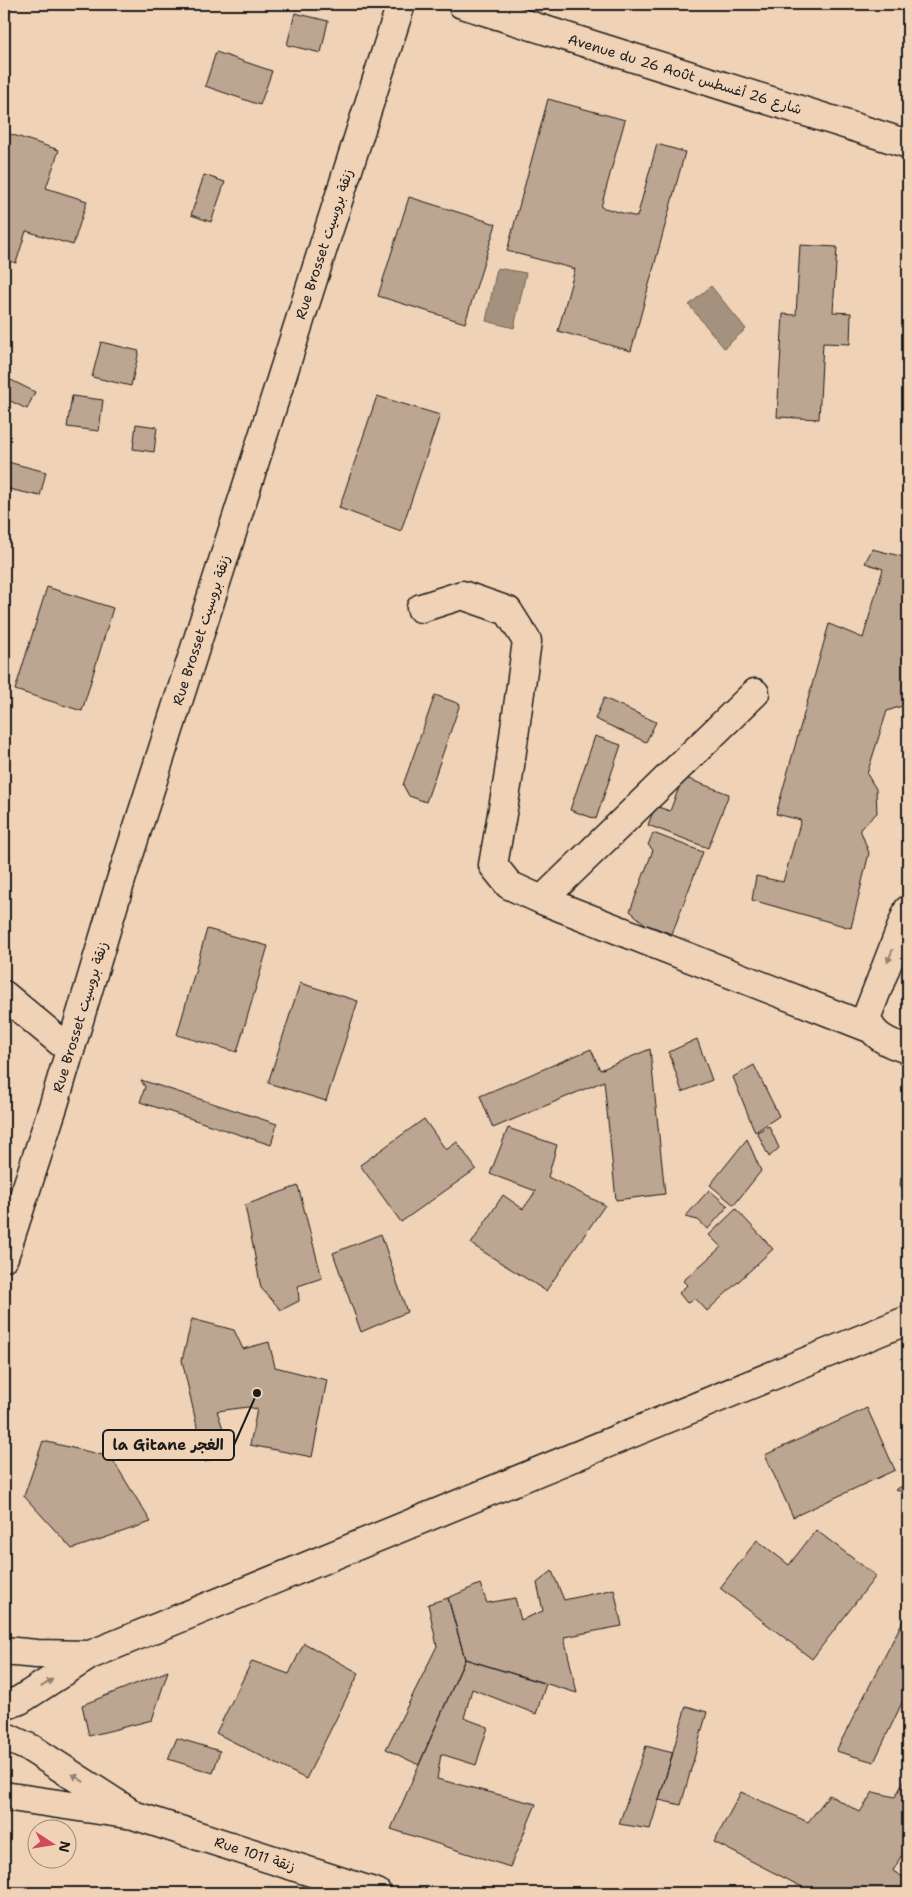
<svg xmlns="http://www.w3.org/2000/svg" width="912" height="1897" font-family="'Shantell Sans','Playpen Sans Arabic',sans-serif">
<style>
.water{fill:#a4927f;stroke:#6e6357}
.building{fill:#bca591;stroke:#1c1c1c}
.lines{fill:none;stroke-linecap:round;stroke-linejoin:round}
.minor-casing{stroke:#1c1c1c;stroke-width:31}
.major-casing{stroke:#1c1c1c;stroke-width:31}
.minor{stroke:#f0d3b7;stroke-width:28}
.major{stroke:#f0d3b7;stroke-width:28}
.oneway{fill:#918171}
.labels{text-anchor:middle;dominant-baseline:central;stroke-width:4;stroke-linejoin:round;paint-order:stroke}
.street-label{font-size:14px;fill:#1c1c1c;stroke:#f0d3b7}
.leader{fill:none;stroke:#1c1c1c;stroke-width:2}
.callout-dot{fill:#1c1c1c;stroke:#f0d3b7;stroke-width:2}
.callout{fill:#f0d3b7;stroke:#1c1c1c;stroke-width:2}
.callout-label{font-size:15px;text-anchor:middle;font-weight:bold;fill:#1c1c1c}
</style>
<rect width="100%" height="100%" fill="#f0d3b7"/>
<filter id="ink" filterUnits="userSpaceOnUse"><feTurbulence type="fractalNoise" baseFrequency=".02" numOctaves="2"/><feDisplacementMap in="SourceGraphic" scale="10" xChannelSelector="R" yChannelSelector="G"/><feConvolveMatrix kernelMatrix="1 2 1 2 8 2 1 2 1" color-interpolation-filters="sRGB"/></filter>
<g filter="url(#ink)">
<path class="water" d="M497,268L526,273L514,328L486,321Z
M711,286L746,329L724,348L689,305Z"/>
<path class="building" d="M295,13L328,21L321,53L287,45Z
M216,52L272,71L260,105L205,86Z
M548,99L625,120L601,207L637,217L657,144L685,152L631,351L558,331L575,269L507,251Z
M4,132L59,150L46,188L87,201L73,245L26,231L16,263L4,259Z
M204,175L225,182L211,222L191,215Z
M409,197L496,224L465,323L378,296Z
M800,245L837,247L833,312L851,313L850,344L823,343L819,419L777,417L783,314L796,315Z
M101,342L139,351L131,386L92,377Z
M11,380L35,392L27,409L4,398Z
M72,396L103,400L99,431L67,427Z
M377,396L440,415L401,531L339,508Z
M136,424L157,427L154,452L133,449Z
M4,461L46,472L40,496L4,488Z
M872,549L908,558V700L905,705L887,711L867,774L876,789L877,813L860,829L869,853L851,928L752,900L756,876L783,882L801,820L776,814L829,624L863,638L883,569L865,563Z
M47,587L113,608L82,711L15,690Z
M435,695L460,704L426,802L409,796L403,785Z
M604,698L656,722L646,742L595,719Z
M595,736L621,745L596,819L570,810Z
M683,777L729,794L708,848L648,825L655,806L670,811Z
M653,833L703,852L672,934L645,924L630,911L653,850L648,845Z
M207,929L268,946L237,1052L177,1035Z
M300,983L358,1001L326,1101L268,1083Z
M697,1039L712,1080L682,1092L669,1052Z
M591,1049L600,1070L650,1049L665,1194L616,1200L604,1081L493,1128L480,1096Z
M754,1065L779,1116L755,1132L733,1077Z
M141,1080L277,1124L271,1145L140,1102L145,1087Z
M424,1119L446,1150L457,1142L476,1169L401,1222L360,1165Z
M769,1126L779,1148L769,1157L757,1132Z
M508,1128L557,1145L548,1177L605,1205L546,1291L471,1244L503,1195L523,1209L536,1191L490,1174Z
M747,1139L761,1171L734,1205L710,1185Z
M901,1177L908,1178V1187L900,1186Z
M298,1186L322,1278L298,1286L299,1301L281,1310L261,1288L245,1205Z
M709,1190L728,1206L708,1229L698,1220L685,1217Z
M736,1209L773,1249L707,1311L695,1298L687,1303L679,1293L687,1285L683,1281L721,1247L709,1235Z
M381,1234L407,1312L361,1332L333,1253Z
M192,1319L234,1330L243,1349L269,1342L275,1367L327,1380L312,1457L250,1445L257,1409L248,1407L217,1411L231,1452L205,1462L182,1360Z
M867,1408L895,1470L793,1517L765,1455Z
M43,1441L111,1457L151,1522L72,1549L24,1496Z
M908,1483V1493L895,1490Z
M816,1530L876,1576L812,1659L720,1588L757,1540L789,1565Z
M552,1571L564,1600L614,1589L622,1626L564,1637L577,1693L465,1659L448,1598L480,1584L487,1603L515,1598L521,1620L543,1611L537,1583Z
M448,1598L465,1659L419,1765L386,1749L437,1646L428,1604Z
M908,1611V1690L874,1762L836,1751Z
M304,1643L359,1673L306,1779L216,1733L252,1661L289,1674Z
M465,1659L546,1684L536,1714L472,1689L464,1718L488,1727L476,1765L441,1754L437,1779L536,1804L510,1867L391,1829Z
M168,1671L152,1720L89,1736L82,1705Z
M686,1706L707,1712L681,1805L659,1800Z
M177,1738L220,1751L213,1773L168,1759Z
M646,1746L673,1753L650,1829L619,1824Z
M908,1774V1858L901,1856L893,1871L908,1880L905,1893H805L806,1889L714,1842L741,1792L808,1822L829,1795L860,1812L873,1792L895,1797Z"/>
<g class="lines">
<defs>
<path id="minor" d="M462,4L908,144
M421,608L462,595L508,611L527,641L508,780L493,865L509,885L542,900L872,1029
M542,900L755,693
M908,910L867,1016C870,1036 890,1044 908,1049
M4,995L70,1050
M4,1651L37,1654L90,1655
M4,1706L20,1700L90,1655L908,1320"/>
<path id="major" d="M4,1257L54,1104L121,880L401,4
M4,1736L32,1749L128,1811
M4,1796L133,1815L377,1893"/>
</defs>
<use href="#minor" class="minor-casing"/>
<use href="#major" class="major-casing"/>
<use href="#minor" class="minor"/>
<use href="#major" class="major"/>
</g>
<defs><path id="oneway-solid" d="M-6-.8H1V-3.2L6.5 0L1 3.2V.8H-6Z" transform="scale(1.25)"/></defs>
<g class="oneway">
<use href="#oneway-solid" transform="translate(890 956) rotate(112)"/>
<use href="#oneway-solid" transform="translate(47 1683) rotate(-33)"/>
<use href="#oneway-solid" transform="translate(78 1778) rotate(-147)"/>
</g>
</g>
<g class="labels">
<g class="street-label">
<text transform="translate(685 74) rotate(17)">Avenue du 26 Août شارع 26 أغسطس</text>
<text transform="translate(324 244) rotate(-72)">Rue Brosset زنقة بروسيت</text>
<text transform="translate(201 630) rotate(-72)">Rue Brosset زنقة بروسيت</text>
<text transform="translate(80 1017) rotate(-73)">Rue Brosset زنقة بروسيت</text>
<text transform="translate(255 1854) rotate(18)">Rue 1011 زنقة</text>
</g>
</g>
<path class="leader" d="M257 1393L234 1445"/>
<circle class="callout-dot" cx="257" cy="1393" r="5"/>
<rect class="callout" x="103" y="1430" width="131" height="30" rx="5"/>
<g class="callout-label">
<text x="168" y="1450">la Gitane الغجر</text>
</g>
<rect width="912" height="1897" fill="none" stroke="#f0d3b7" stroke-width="20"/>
<rect x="10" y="10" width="892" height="1877" fill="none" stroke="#1c1c1c" stroke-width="2" filter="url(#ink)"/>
<g transform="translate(52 1844) rotate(102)"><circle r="24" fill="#f0d3b7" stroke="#9b8a79"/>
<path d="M0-4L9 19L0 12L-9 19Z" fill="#d1495b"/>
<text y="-8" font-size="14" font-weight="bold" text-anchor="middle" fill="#1c1c1c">N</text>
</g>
</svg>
